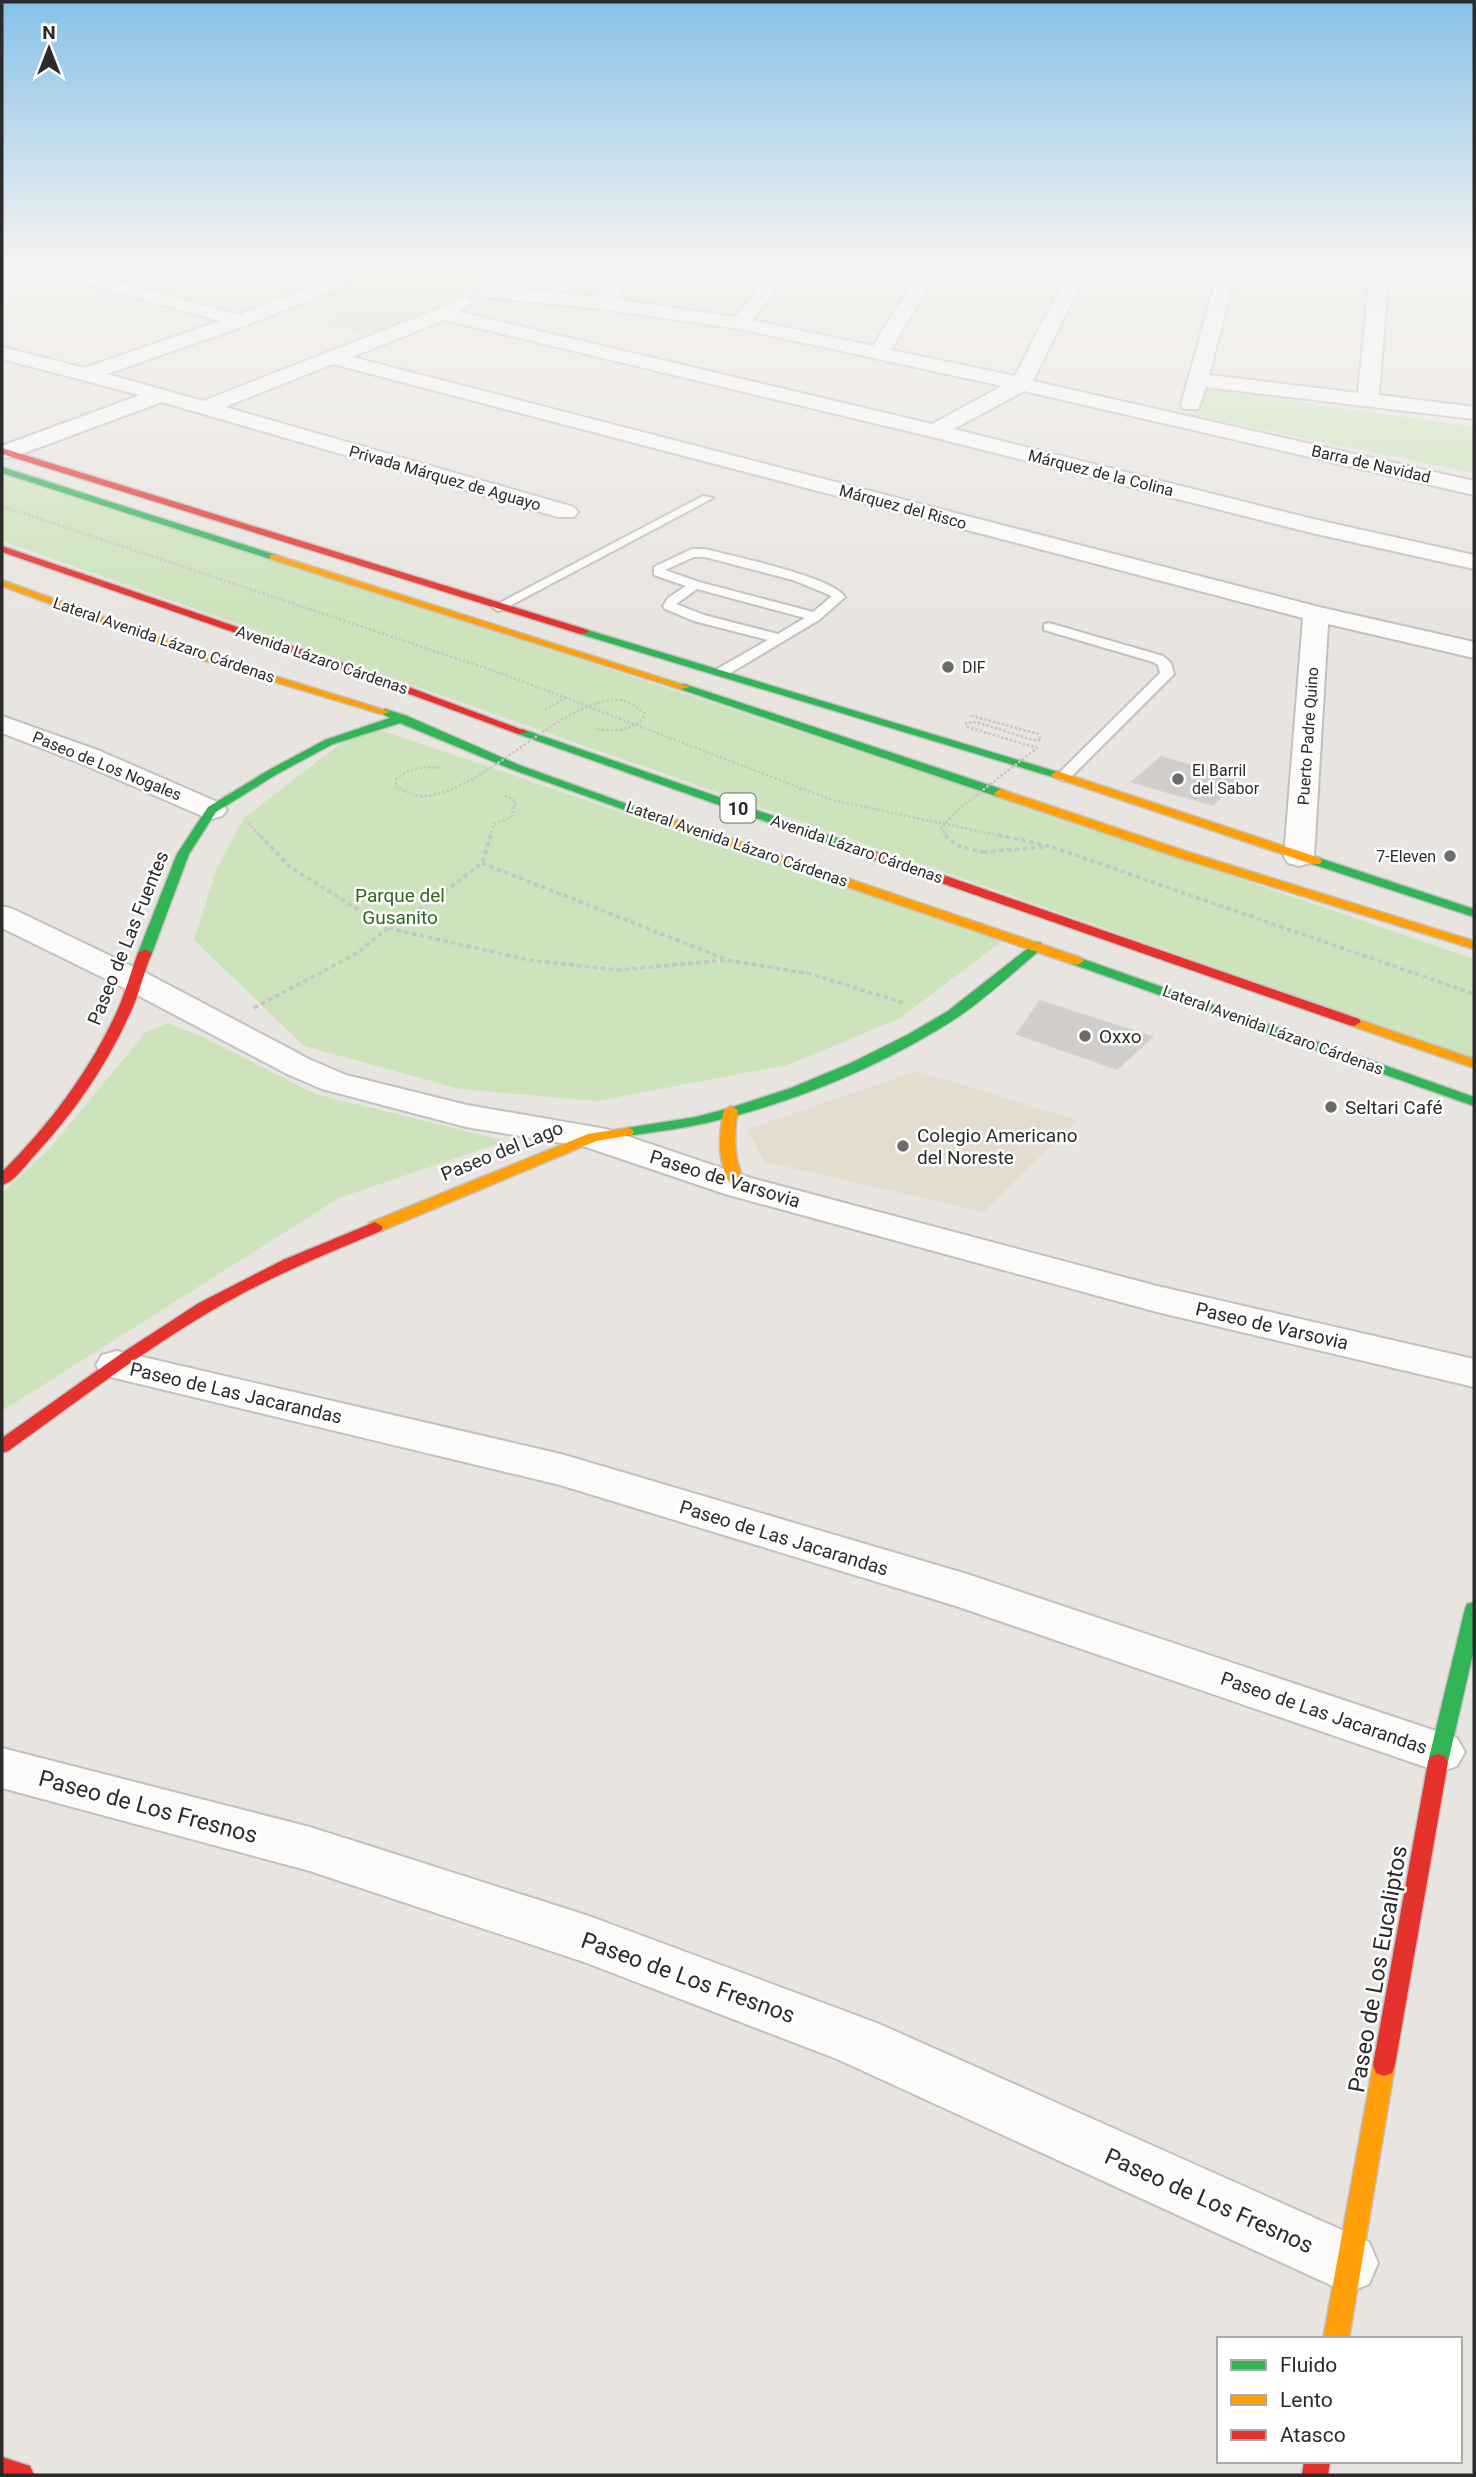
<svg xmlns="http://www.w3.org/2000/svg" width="1476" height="2477" font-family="Roboto,sans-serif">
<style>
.education{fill:#e3dccf}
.green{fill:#cce3bb}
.building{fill:#d0cdca;stroke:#d3d1cc;stroke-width:2}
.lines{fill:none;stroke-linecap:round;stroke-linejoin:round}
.lane-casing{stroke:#c2c1c1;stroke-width:4}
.street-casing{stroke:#c2c1c1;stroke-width:4}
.fast-casing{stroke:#c2c1c1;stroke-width:3}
.slow-casing{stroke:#c2c1c1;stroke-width:3}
.jam-casing{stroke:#c2c1c1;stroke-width:3}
.path-far1{stroke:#c6c6c6;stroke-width:2.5;stroke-dasharray:2.5 2;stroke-linecap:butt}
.path{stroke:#c6c6c6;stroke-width:3.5;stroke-dasharray:4.5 3.5;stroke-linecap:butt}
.lane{fill:#fcfbfa;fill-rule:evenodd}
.street{fill:#fcfbfa;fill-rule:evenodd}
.fast{fill:#30b455;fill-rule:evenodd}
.slow{fill:#ff9f0a;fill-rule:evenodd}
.jam{fill:#e5322d;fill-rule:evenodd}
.path-bridge-far1{stroke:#c6c6c6;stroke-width:2.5;stroke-dasharray:2.5 2;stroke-linecap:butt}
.path-bridge{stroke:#c6c6c6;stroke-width:3.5;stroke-dasharray:4.5 3.5;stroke-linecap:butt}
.poi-dot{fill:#6d6c6a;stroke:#fff;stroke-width:2.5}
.labels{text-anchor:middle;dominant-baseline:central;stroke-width:5;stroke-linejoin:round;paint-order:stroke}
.far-street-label{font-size:16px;fill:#2b2b2b;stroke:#fff}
.far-poi-label{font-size:16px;fill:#2b2b2b;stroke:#fff;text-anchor:start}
.shield{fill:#fff;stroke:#6b6b6b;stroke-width:2}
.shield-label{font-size:18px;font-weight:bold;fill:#2b2b2b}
.park-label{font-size:19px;fill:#2d661d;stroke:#fff}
.street-label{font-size:19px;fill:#2b2b2b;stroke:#fff}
.poi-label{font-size:19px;fill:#2b2b2b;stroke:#fff;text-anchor:start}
.near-street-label{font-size:23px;fill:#2b2b2b;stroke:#fff}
</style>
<rect width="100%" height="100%" fill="#e8e5e0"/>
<path class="education" d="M918,1071L1077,1120L984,1212L765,1162L747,1129Z"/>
<path class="green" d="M362,265H476L462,293L444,305L368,335L324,324L338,318L291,305C319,296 347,292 362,265Z
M1204,388L1474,427V473L1191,415Z
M2,469L76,496C543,647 1010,798 1474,959V1058L2,541Z
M377,729L1002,941L899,1019L787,1065L597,1101L460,1089L304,1046L194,940L216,870L244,818L340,744Z
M167,1023L203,1037L315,1094L506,1141L339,1198L2,1411V1193L50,1148L145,1033Z"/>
<path class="building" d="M1161,757L1194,766L1239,779L1213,805L1132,782Z
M1040,1001L1152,1037L1117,1069L1017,1034Z"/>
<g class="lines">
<defs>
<path id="lane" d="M703,496L713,498L502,610L498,611L492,607Z
M692,549H705C732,556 833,577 845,597L819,620L727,675H717V669L768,640L694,621L665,609L663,606L668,598L686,586L654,575V567ZM694,557H705L793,580L832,596L813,612L699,582L665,570ZM697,589L805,618L778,634L704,615L676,604Z
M1049,623L1163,656L1171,663L1174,674L1068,780L1063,781L1056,777L1058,774L1160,673L1158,665L1153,662L1044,630V624Z"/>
<path id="street" d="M344,265H362L353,279L338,289L247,325L107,374L203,401L436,310L464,296L473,302L460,312L932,424L1002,386L740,329L601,309L484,297L475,291L484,285L596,297L628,265H647L615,299L735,317L777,265H795L752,320L873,346L923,265H941L891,350L1015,376L1072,265H1090L1033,381L1474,481V495L1024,391L954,429L1313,519L1474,555V569L1312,533L932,437L445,320L352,357L1319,607L1474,642V658L1328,624L1314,857L1310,863L1299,866L1288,863L1284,857L1303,618L333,364L225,407L574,507L578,512L574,517H558L162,402L13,457L2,458V446L140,395L2,359V347L84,368L220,321L65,278L62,274L65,270H77L239,315L324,281L340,271Z
M1220,265H1238L1209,375L1358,393L1371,265H1389L1379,395L1474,407V419L1206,387L1198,409H1184L1181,405Z
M2,716L100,751L222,804L227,810L222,816L212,819L202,816L80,763L2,733Z
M2,906L13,909L146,973L311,1060L346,1075L467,1105L606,1129L751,1178L1157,1286L1474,1359V1387L1157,1312L725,1194L586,1147L466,1127L322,1089L287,1074L122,987L2,928Z
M117,1351L561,1454L967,1574L1457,1738L1465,1752L1457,1766L1440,1772L956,1606L560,1485L102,1375L96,1365L102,1355Z
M2,1748L310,1827L589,1916L877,2023L1369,2242L1378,2263L1369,2284L1348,2293L837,2059L584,1962L310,1871L2,1788Z"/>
<path id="fast" d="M2,467L276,555L278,557L270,559L2,473Z
M584,629L1061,773L1063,775L1061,777H1053L580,634L579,632Z
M684,684L1004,790L1006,793L1000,797L996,796L680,689V685Z
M385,709L407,716L519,765L682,824L676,828L672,827L511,769L400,723L333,744L277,774L216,812L189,854L152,953L145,957L140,956L138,953L177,854L208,807L269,770L325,740L390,718L379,712Z
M522,729L866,848L868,851L862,855L858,854L518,734L516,732Z
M1316,857L1474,909V917L1312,864V858Z
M1036,942L1041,943V949C1014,972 987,997 958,1017C883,1066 793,1103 706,1123C680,1129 653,1132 627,1136L620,1132L627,1128L696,1117L730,1108L791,1088L851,1063L909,1034L948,1011Z
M1077,957L1474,1097V1106L1072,964L1070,961Z
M1474,1602V1649L1448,1762L1445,1768L1438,1770L1431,1768L1428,1762L1465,1609L1467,1604Z"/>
<path id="slow" d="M270,555H276L690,687L680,689L270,559Z
M2,580L210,656L391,712L381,714L202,660L2,586Z
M1057,771L1320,858L1322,861L1320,864H1312L1053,777L1051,775Z
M1000,789L1188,852L1474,941V949L1180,858L996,796L994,793Z
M676,820L1082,958L1084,961L1077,965L1072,964L672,827V821Z
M1354,1018L1474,1059V1068L1349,1025L1347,1022L1349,1019Z
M731,1106L738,1110C733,1138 734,1160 746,1186L738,1191L733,1189C717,1164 718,1138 724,1110Z
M627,1128L632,1129L634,1132L632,1135L596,1141L381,1231H369L367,1227L369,1223L588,1134Z
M1384,2054L1392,2057L1395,2065L1349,2339H1323L1373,2065L1376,2057Z"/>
<path id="jam" d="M2,448L588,630L589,632L580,634L2,454Z
M2,546L374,674L528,732L518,734L366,678L2,552Z
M862,847L1359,1019L1361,1022L1354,1026L1349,1025L858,854L856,851Z
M145,949L152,953C144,971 140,991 132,1009C108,1064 74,1113 33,1157C25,1166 14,1182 2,1185V1172C50,1124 90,1071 118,1009C126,991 131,971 138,953Z
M375,1222L383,1227L381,1231C323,1255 265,1279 211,1311C140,1353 75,1403 8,1451L2,1453V1438L122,1353L199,1303L283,1260Z
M1438,1754L1445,1756L1448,1762L1395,2065L1392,2073L1384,2076L1376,2073L1373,2065L1428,1762L1431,1756Z
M2,2457L30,2466L34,2475H2Z
M1304,2461H1330L1328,2475H1302Z"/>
</defs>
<use href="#lane" class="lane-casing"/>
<use href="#street" class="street-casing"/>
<use href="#fast" class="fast-casing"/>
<use href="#slow" class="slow-casing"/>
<use href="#jam" class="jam-casing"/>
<path class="path-far1" d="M2,506L506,675L832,800L1006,837
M545,710L565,698
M248,823L261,837
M490,837L494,824L511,817L516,801L503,795"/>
<path class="path" d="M260,835L290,867L388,928L529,960L618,970L727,960L811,974L907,1004
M998,835L1049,846L1474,994
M983,852L1045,847
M482,863L725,959
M254,1008L357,953L388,928L434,900L482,863L491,835"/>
<use href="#lane" class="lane"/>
<use href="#street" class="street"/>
<use href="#fast" class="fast"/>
<use href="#slow" class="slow"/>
<use href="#jam" class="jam"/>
<path class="path-bridge-far1" d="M440,768C423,766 410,768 396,779V788C404,790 414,796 422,796C485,794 560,697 621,700C629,701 638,709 645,713C638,733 611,731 594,729
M947,837L941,828L960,808L1037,748L967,727L966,723L976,722L1032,740H1041L1038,734L969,715"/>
<path class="path-bridge" d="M945,835L958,846L983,852"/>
</g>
<linearGradient id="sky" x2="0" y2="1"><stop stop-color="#87c1e8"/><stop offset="0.43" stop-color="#f5f3f1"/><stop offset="1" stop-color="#f5f3f1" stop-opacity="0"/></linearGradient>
<rect width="1476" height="612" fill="url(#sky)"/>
<g class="poi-dot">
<circle cx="948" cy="667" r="7"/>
<circle cx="1178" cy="779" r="7"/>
<circle cx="1450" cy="856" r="7"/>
<circle cx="1085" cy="1036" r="7"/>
<circle cx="1331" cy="1107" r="7"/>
<circle cx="903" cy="1146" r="7"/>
</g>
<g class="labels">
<g class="far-street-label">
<text transform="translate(1371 464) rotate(13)">Barra de Navidad</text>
<text transform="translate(1101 473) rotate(14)">Márquez de la Colina</text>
<text transform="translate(445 478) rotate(16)">Privada Márquez de Aguayo</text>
<text transform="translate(903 507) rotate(15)">Márquez del Risco</text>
<text transform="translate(164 640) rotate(19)">Lateral Avenida Lázaro Cárdenas</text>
<text transform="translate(322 660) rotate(19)">Avenida Lázaro Cárdenas</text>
<text transform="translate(1308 736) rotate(-86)">Puerto Padre Quino</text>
<text transform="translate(107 766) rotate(22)">Paseo de Los Nogales</text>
<text transform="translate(737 844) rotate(19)">Lateral Avenida Lázaro Cárdenas</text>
<text transform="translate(857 849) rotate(19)">Avenida Lázaro Cárdenas</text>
<text transform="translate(1273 1030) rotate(20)">Lateral Avenida Lázaro Cárdenas</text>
</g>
<g class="far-poi-label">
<text x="962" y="667">DIF</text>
<text x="1192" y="770">El Barril<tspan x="1192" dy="18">del Sabor</tspan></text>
<text x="1436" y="856" text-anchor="end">7-Eleven</text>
</g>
<rect class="shield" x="720.5" y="793.5" width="35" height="29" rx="5"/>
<g class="shield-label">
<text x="738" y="808">10</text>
</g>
<g class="park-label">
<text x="400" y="895">Parque del<tspan x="400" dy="22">Gusanito</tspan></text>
</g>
<g class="street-label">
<text transform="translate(128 938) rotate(-68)">Paseo de Las Fuentes</text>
<text transform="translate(502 1151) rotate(-22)">Paseo del Lago</text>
<text transform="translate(725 1179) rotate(17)">Paseo de Varsovia</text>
<text transform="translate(1272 1326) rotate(13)">Paseo de Varsovia</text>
<text transform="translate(236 1393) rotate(13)">Paseo de Las Jacarandas</text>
<text transform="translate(784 1538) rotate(17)">Paseo de Las Jacarandas</text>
<text transform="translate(1324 1713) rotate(19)">Paseo de Las Jacarandas</text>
</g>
<g class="poi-label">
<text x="1099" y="1036">Oxxo</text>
<text x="1345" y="1107">Seltari Café</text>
<text x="917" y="1135">Colegio Americano<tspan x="917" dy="22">del Noreste</tspan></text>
</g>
<g class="near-street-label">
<text transform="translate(148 1807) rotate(15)">Paseo de Los Fresnos</text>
<text transform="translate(1378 1969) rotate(-80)">Paseo de Los Eucaliptos</text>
<text transform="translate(688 1978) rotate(20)">Paseo de Los Fresnos</text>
<text transform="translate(1209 2201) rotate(24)">Paseo de Los Fresnos</text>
</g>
</g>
<rect width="1476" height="2477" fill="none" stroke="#2b2b2b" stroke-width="7"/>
<rect x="1217" y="2337" width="245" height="126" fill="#ffffff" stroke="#aaaaaa" stroke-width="2"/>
<rect x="1231" y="2360" width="35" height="10" fill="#30b455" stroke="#aaaaaa" stroke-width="2"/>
<text x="1280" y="2372" font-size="21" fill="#2b2b2b">Fluido</text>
<rect x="1231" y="2395" width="35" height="10" fill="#ff9f0a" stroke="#aaaaaa" stroke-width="2"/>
<text x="1280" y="2407" font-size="21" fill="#2b2b2b">Lento</text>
<rect x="1231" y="2430" width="35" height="10" fill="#e5322d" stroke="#aaaaaa" stroke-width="2"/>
<text x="1280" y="2442" font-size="21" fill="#2b2b2b">Atasco</text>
<g transform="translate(49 49)" stroke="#ffffff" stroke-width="5" paint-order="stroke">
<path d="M0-5L12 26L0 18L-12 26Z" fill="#2b2b2b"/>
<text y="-10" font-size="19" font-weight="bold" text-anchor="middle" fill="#2b2b2b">N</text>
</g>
</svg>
